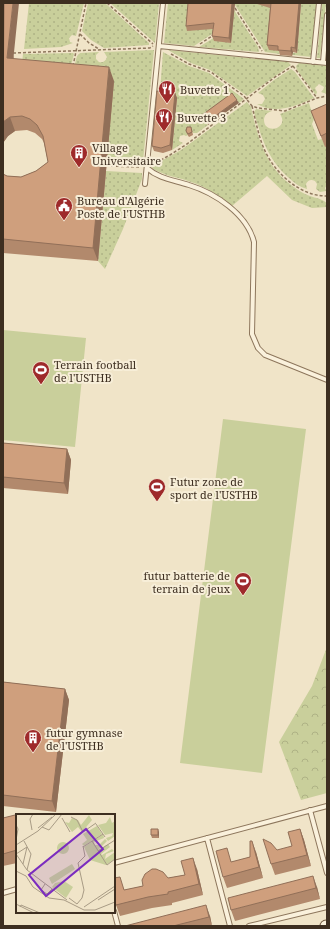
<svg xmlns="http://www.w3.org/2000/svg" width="330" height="929" font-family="'Noto Serif',serif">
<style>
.grass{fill:url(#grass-dots)}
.forest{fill:url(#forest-crowns)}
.garden{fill:#c9cf9b}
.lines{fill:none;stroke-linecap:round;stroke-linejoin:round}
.lane-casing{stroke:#8d765c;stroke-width:6}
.secondary-casing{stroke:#6f573f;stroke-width:13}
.path{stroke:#8d765c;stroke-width:1.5;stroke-dasharray:3 2;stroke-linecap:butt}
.lane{stroke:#faf1dc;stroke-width:4}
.secondary{stroke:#faf1dc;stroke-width:11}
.wall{fill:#b2896c}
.shaded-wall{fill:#916f58}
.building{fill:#cf9f7d;stroke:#916f58}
.labels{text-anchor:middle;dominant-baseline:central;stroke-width:4;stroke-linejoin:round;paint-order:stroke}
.poi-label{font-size:11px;fill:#3d2e20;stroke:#f7eed8;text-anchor:start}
.inset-road{fill:none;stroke:#a89b85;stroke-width:1}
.view{fill:#7b2cbf;fill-opacity:0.15;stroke:#7b2cbf;stroke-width:2}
.inset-edge{fill:none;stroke:#3d2e20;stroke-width:2}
</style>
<defs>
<pattern id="grass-dots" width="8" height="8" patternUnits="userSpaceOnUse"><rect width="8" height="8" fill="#c9cf9b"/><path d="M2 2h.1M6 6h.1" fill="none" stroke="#aeb285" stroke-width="1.8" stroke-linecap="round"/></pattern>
<pattern id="forest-crowns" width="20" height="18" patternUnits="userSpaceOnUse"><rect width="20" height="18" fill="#c9cf9b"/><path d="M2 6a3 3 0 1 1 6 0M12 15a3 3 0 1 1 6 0" fill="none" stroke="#aeb285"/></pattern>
</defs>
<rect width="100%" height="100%" fill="#f0e4c8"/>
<path class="grass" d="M29,3H84L76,36L72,35L69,38L70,42L73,43L61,47L24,49Z
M88,3H105L149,43V45L104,48L91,40L82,31Z
M110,3H159L155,43Z
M168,3H190L215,28V32L194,46L164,43Z
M235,3H273L280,54L265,52L235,5Z
M301,3H317L312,57L284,54V52L297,53Z
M322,3H326L320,58H317Z
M234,10L258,47L259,52L199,47L215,37L231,43Z
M154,50L143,161L107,158L73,71L77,56L80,53L99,52L96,55V59L99,62C103,63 106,61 107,57L104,52Z
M168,50L288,62L291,65L247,96L210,70L191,63Z
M163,52L189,66L209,73L244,99L239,103L234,95V106L226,112L224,109L208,114L202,119L208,125L197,133H193L191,130L187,133L188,135L186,136L184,135L180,136L179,141L183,143L172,150L177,99L163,96L164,91H160Z
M73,53L74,54L68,77L21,73L23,54Z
M299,63L327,66V94L321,92L323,90L324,87L319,84L315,88L317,92L316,95L297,70L296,66Z
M291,69L295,72L314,98C296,106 275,115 257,104H262L265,99L263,95L258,93L274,80Z
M247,102L251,107C258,139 266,168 294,187C298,190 304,194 310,196C316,198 322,199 327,203V207L312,208L292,200L267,176L232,206C219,196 207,187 191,182C178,177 164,176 152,168L154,165L181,150Z
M309,103L314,119L312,124L318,140L322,139L325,146H327V185L325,188L326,191L320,192L316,189L317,184L315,181C311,179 308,180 306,184L307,189C300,187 294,183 289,178C268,160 261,137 254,112L256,109L272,111C268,112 264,115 264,120C264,135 290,129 280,114Z
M106,171L142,173V179L123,229L105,269L98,261Z"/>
<path class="forest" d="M327,647V793L301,800L279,742L312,686Z"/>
<path class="garden" d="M3,330L86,338L75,447L3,440Z
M223,419L306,429L262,773L180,763Z"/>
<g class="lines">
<defs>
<path id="lane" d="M3,6V3
M159,46L327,63
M313,62L319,3
M323,62L327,15
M147,168C159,179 174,180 189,185C215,193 247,214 254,242L252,334L258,348L265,355L327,380
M145,184L163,3
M310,810L327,873
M207,838L230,926
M114,863L327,806
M3,893L17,889
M114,911L118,926
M249,926L327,907"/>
<path id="secondary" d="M326,926H327"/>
</defs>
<use href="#lane" class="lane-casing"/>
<use href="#secondary" class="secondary-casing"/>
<path class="path" d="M107,3L153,44
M235,8L262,51
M80,34L89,43L99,49
M200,44L212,36
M13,53L150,48L153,46
M171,54L189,64L211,72L244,96L252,106L258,108L285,111L317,98L327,96
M73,66L86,3
M293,66L317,98
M252,106C256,122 259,139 266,153C277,175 301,196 326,196
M152,165L170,155L187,144L275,77L293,66
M106,166L141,167"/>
<use href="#lane" class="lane"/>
<use href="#secondary" class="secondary"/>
</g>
<path class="wall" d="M235,3L231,43L214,41L212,36L213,29L187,31L186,26Z
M254,3H301L297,53L293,52L292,56L280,55L279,51L269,50L267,45L270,8Z
M3,8L14,59L114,81L98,261L3,253V174L7,176L21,177L36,171L48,162L44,143L42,139L35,133L27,130L15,131L8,136L3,143Z
M175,93L177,98L172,150L163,153L154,151L152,146Z
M327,104V146L325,147L311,111Z
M192,130L193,135L189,137L187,134L186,131Z
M3,443L67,449L71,460L68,494L3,488Z
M3,682L65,689L69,700L56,812L3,806Z
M17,815V863L3,866V818Z
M300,829L304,840L311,866L275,875L271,864L292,846Z
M159,832V838H152L151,835Z
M256,852L263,878L227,888L223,877L232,862L250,857Z
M197,869L203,895L172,903V905L152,908L120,916L116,905L125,890L143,886L168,878L185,875Z
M317,887L320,899L235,921L231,910Z
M210,916L212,926H125Z"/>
<path class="shaded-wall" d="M13,3H19L12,72L7,58Z
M232,3H235L231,43L229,38Z
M299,3H301L297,53L295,48Z
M291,47L293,52L292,56L291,51Z
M109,67L114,81L98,261L93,248Z
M175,93L177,98L172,150L170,145Z
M237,100L239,103L208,125L207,122Z
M10,117L15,131L8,136L3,143V122Z
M67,449L71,460L68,494L64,483Z
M65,689L69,700L56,812L52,801Z
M158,829L159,832V838L158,835Z
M300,829L304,840L311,866L307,855Z
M252,841L256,852L263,878L259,867Z
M193,858L197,869L203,895L199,884Z
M313,876L317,887L320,899L316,888Z
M206,905L210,916L212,926L209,917Z"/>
<path class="building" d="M4,3H13L7,58L109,67L93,248L3,239V174L7,176L21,177L36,171L48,162L43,136L37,125L30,119L22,116L10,117L3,122Z
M188,3H232L229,38L212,36L214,23L186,26Z
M270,3H299L295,48L291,47V51L278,50V46L267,45L271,3Z
M157,91L175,93L170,145L161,148L152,146Z
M232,93L237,100L207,122L202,115Z
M327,104V133L321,136L311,111Z
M187,127H191L192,132L188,134L186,131Z
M3,443L67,449L64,483L3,477Z
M3,682L65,689L52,801L3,795Z
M19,814V815H17V850L3,854V818Z
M151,829H158V835H151Z
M300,829L307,855L271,864L263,839L271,843L277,850L292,846L288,832Z
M250,841H252L259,867L223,877L216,851L227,848L231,862L250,857Z
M193,858L199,884L168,892V894L148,897L116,905L114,899V878L120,877L124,890L143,886L142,880L145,874L152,869H156L163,872L168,878L185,875L181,861Z
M313,876L316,888L231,910L228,898Z
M206,905L209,917L173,926H125Z"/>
<defs>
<symbol id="restaurant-pin" viewBox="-11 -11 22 30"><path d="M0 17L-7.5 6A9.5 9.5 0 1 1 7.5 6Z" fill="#9e2a2b" stroke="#f7eed8"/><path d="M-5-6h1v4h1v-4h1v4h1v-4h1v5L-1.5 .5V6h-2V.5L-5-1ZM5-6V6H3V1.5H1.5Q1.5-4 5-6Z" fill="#fff"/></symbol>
<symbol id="building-pin" viewBox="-11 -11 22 30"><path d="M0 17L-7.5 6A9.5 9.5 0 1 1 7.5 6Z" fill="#9e2a2b" stroke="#f7eed8"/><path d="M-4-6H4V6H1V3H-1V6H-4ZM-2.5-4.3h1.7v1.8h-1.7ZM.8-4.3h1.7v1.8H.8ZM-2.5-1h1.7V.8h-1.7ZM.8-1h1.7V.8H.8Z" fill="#fff"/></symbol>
<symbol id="civic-pin" viewBox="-11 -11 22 30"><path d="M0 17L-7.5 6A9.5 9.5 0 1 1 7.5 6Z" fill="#9e2a2b" stroke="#f7eed8"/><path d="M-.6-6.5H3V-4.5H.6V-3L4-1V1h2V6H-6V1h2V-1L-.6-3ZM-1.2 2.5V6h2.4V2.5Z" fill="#fff"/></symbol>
<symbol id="stadium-pin" viewBox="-11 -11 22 30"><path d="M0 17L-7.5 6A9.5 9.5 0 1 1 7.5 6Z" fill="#9e2a2b" stroke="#f7eed8"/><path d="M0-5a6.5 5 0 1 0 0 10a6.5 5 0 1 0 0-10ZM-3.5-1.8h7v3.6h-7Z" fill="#fff"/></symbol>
</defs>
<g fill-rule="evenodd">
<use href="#restaurant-pin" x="157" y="79" width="20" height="27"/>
<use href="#restaurant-pin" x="154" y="107" width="20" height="27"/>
<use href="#building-pin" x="69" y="143" width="20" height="27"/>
<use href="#civic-pin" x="54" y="196" width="20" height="27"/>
<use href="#stadium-pin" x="31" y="360" width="20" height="27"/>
<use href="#stadium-pin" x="147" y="477" width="20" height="27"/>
<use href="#stadium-pin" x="233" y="571" width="20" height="27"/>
<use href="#building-pin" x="23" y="728" width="20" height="27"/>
</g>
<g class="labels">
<g class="poi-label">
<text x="180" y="89">Buvette 1</text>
<text x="177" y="117">Buvette 3</text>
<text x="92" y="147">Village<tspan x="92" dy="13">Universitaire</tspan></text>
<text x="77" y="200">Bureau d'Algérie<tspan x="77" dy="13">Poste de l'USTHB</tspan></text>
<text x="54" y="364">Terrain football<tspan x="54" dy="13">de l'USTHB</tspan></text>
<text x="170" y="481">Futur zone de<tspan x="170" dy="13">sport de l'USTHB</tspan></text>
<text x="230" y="575" text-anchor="end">futur batterie de<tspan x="230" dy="13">terrain de jeux</tspan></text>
<text x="46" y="732">futur gymnase<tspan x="46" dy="13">de l'USTHB</tspan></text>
</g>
</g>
<g transform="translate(16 814)">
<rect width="99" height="99" fill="#f0e4c8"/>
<path d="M73,1L76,6L66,18L62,13L56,18L49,8L53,9L56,4L62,6L65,11ZM94,3L96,9L99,7V22L92,27L90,24L96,22L97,19L89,21L82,11L90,9ZM81,12L86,20L68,32L66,30L71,26L67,20ZM87,20L88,24L78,28L79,31H83L89,25L91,27L82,36L92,30L94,33L85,40L86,41L96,35L98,37L90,40L89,45L99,38V45L90,51L74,46L68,33Z" fill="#c9cf9b"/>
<path d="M48,67L57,73L50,84L36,73L39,69Z" fill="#c9cf9b"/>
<path d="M41 34a6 6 0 1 1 12 0a6 6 0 1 1-12 0ZM56,50L59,55L36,70L33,64Z" fill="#c9cf9b"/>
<path class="inset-road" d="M55,3L61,6L67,18L80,9M46,4L54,18M80,10L89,23M0,11L2,15L0,26M26,13L33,16L46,0M22,14L36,3M16,16L14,5L17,0M8,27L15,40L11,56M76,27L91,51L99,45M0,31L22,17L40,0M67,33L87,20M82,37L99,26M0,40L11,56L51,86M0,40L11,33L7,50M0,57L10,62L17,73L33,84L48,86L68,96M29,70L25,76L31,80L36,75M53,84L61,90L66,84L68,76L62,49L69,42L67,32M82,86L99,75M0,90L18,99M4,93L5,91L24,99M68,93L99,72M68,96H79L99,88"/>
<path class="view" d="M70,15L87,35L30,82L13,61Z"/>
<rect width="99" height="99" class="inset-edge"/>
</g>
<rect width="330" height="929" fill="none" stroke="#3d2e20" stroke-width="8"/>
</svg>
